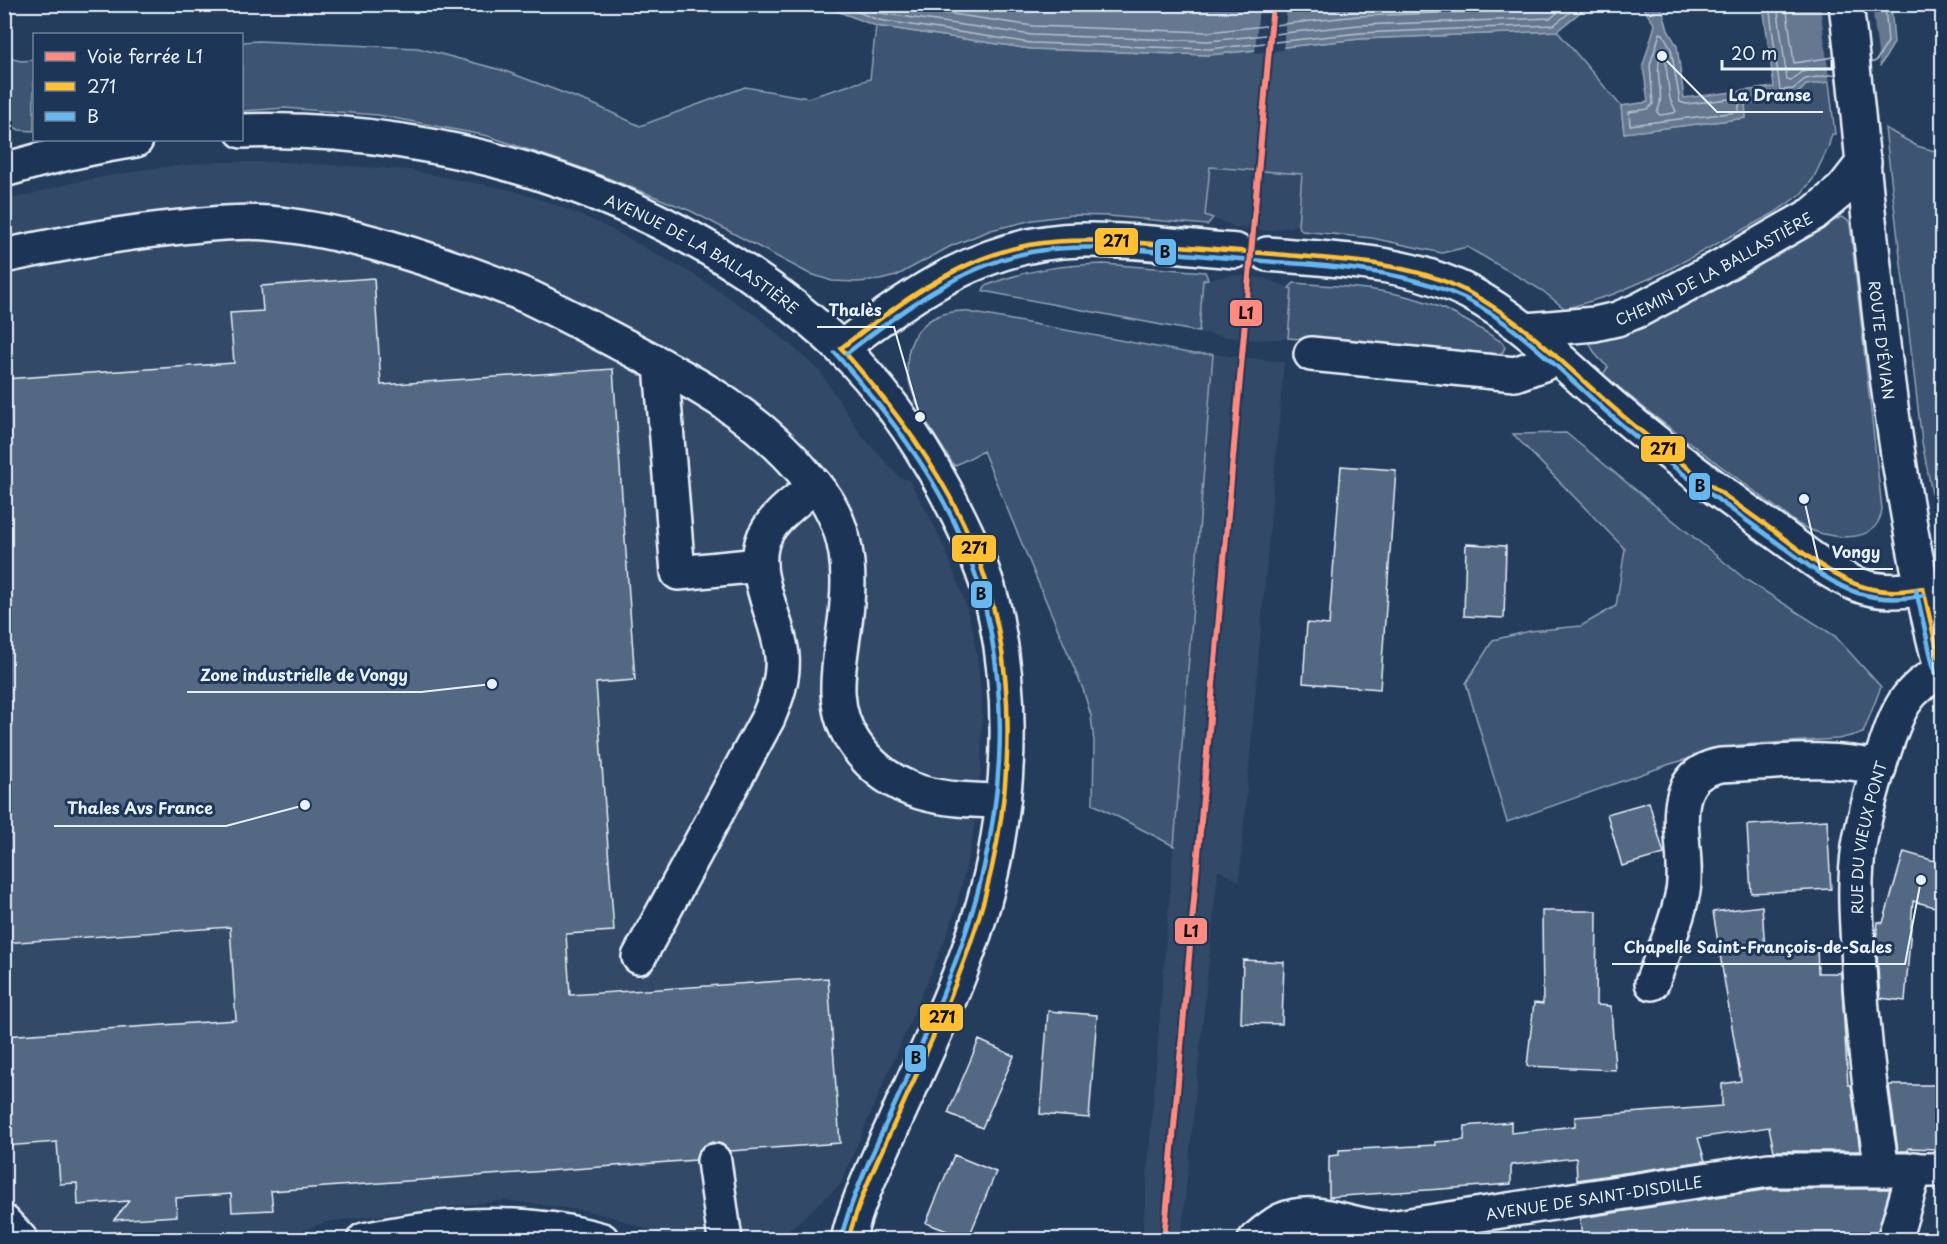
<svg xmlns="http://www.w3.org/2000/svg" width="1947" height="1244" font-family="'Playpen Sans',sans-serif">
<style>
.built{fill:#334a68}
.green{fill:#3e5472;stroke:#93a2b5;stroke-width:1.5}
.water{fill:#657890;stroke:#99a8ba;stroke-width:1.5}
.pier{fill:#253d5d}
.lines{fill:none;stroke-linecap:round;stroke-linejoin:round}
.shore{stroke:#b4c1ce;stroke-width:1.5}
.building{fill:#536782;stroke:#e8f1f8;stroke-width:1.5}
.minor-casing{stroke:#e8f1f8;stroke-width:38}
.minor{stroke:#1d3557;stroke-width:33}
.bus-1-casing{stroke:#1d3557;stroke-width:9}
.bus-2-casing{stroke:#1d3557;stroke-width:9}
.bus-1{stroke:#ffc034;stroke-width:4.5}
.bus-2{stroke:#67b7f0;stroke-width:4.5}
.rail-1-casing{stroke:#1d3557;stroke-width:10}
.rail-1{stroke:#ff8b80;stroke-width:6}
.labels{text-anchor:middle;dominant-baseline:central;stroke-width:6;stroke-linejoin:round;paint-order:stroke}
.street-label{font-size:15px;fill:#e8f1f8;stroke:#1d3557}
.leader{fill:none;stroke:#e8f1f8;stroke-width:2}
.callout-dot{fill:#e8f1f8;stroke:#1d3557;stroke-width:2}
.callout-label{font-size:16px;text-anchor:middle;font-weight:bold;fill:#e8f1f8;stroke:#1d3557;stroke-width:6;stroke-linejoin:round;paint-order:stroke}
.line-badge{stroke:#1d3557;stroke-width:2}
.pale-badge-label{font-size:16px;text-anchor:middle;font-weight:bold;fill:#111}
</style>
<rect width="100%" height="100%" fill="#253d5d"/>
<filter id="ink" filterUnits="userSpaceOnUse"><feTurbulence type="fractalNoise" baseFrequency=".0167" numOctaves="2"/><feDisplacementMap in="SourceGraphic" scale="12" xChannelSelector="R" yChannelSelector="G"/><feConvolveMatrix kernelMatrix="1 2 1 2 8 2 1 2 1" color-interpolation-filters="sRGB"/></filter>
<g filter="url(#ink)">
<path class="built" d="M213,162H282L408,170L511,190L559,206L603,225L693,274L759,318L819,370L862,436L900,478L909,480L931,519L949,559L964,600L973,631L978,666L982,702L981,769L972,841L955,912L944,942L840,1185L779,1239H675L612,1217L587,1211L505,1200L325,1222L282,1239H39L5,1198L4,201L81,181L148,169Z
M1209,167L1302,174L1298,225L1269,231L1238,228L1205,215Z
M1233,275L1264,278L1292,289L1288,338L1258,340L1227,337L1199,332L1203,280Z
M1213,354L1284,362L1239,881L1218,870L1181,1239L1142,1240Z"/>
<path class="green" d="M876,26L1031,49L1209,55L1360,39L1557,31L1621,106L1624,133L1746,118L1745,104L1766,102V99L1796,95L1806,85L1829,82L1835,134H1832L1828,148L1813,179L1801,194L1774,213L1662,273L1614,294L1565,309L1543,291L1467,247L1442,253L1372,238L1302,231L1298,225L1302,174L1210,167L1205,215L1213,218L1207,225L1109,216L1071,215L1033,220L991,230L951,246L896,276L880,280L858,282L832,281L808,273L691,211L582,168L488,136L378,115L284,108L242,111V42L259,41L418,48L505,71L593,104L640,126L745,87L808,98L870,79Z
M5,57L21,61L34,60V131L19,130L5,122Z
M1885,128L1917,146L1942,153V545L1922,442Z
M1841,217L1849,221L1850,225L1882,509C1878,549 1822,538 1798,524L1649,412L1603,374L1608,367C1599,359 1593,353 1589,341L1658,316Z
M1104,264L1205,272L1208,279L1203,280L1199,332L983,291L985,286C1024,270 1062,265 1104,264Z
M1294,283C1340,286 1388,288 1432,304C1457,314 1479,328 1502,342L1505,347L1503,352L1499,354L1288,338L1292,289L1289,288Z
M963,311L1194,354H1213L1174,846L1093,804L1094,742L1091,716L1083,689L983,451L954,466C932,428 886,375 918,331C930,316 945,312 963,311Z
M1566,433L1745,579L1835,636L1881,687L1863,733L1838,739L1738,745L1670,764L1507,822L1466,683L1493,640L1530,631L1581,626L1616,606L1625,549L1513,434Z"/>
<path class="water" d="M821,5H1589L1557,31L1360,39L1209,55L1031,49L876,26Z
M1641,5H1661L1668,30L1677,46L1684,98L1774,87L1763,5H1891L1894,43L1880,66L1829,82L1806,85L1796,95L1767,99V102L1745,104L1746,118L1624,133L1621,106L1648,102L1643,65L1655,25Z"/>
<path class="pier" d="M1259,5H1287L1283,50L1255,53Z
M1820,5H1872L1880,69L1830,85Z"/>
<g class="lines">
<path class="shore" d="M838,4L878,20L1031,43L1209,49L1360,33L1554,25L1580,4
M858,4L880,13L1032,35L1209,41L1359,25L1551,18L1568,4
M884,4L1033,26L1208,32L1358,16L1548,9L1554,4
M1769,4L1780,90L1793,89L1805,79L1836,74
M1777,4L1787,80L1791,81L1801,72L1835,66
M1786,4L1794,63L1834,57
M1660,33L1663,34L1671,49L1680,102L1686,104L1738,98L1740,101L1738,112L1630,125L1629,112L1648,109L1653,104L1650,65Z
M1662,56L1665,58L1670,99L1676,111L1674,113L1660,115L1657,112C1666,95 1654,76 1660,58Z
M1871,63L1876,61L1888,42L1885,4"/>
</g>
<path class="building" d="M374,278L381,385L613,369L635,680L596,683L614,931L566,934L570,995L828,978L840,1143L730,1151L722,1144L712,1142L702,1147L697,1153L696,1160L271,1191L273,1210L232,1212L231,1194L176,1198L177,1216L114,1220L129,1201L78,1205L77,1183L60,1184L57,1142L4,1146V1036L236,1020L230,927L4,943V379L234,363L230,313L263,311L261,286Z
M1341,466L1396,470L1380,689L1303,683L1307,623L1329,625Z
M1466,544L1506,546L1504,618L1464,616Z
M1649,802L1664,854L1622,866L1607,814Z
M1827,820L1831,889L1751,893L1747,825Z
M1904,852L1942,863V909L1913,901L1905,1001L1880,998L1876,941L1878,922L1883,923Z
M1762,906L1765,950L1817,947L1818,973H1841L1848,1085H1851L1860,1151H1774L1769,1127L1698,1138L1705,1161L1577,1180L1576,1158L1511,1165V1184L1329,1197V1156L1339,1155V1150L1436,1145L1435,1142L1464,1140L1465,1126L1511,1122V1133L1575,1126V1117L1722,1106V1084L1741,1081L1713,912Z
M1542,911H1597L1596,1005L1611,1006L1615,1070L1527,1066L1534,1003L1543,1004Z
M1243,960L1284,962L1282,1024L1241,1023Z
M1048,1011L1097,1015L1089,1118L1040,1114Z
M979,1040L1014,1056L982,1128L948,1113Z
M1889,1085H1942V1133L1937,1149L1909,1148L1908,1151H1898Z
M954,1155L996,1172L968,1239L926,1223Z
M1770,1189H1890L1876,1239H1582L1580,1218Z"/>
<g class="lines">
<defs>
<g id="minor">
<path id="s1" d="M1846,4C1872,227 1885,454 1942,672"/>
<path id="s2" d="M242,131C452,124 685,199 839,346C882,387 917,438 945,490C966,530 987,573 996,618C1011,692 1010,770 997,844C981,941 936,1030 896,1119C879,1158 858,1197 848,1240"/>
<path d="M4,170C48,157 91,147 136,140"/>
<path d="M1267,254C1336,260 1407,260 1470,293C1529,325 1574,375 1625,417C1672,457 1723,494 1773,530C1799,548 1826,572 1856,584C1878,593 1900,592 1923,588"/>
<path d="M4,256C65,243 120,233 181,227C210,224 238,221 268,223C310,227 350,236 391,248C438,262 484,278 529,297C563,313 596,331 629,348C694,382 759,417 806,475C815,485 824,495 830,506C847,537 850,569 847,603C844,652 824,700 855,744C892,798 944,800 1003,801"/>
<path id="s3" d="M1527,330L1595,324L1617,319L1639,310L1718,268L1813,214L1843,189L1864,162"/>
<path d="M841,348C912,293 988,241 1081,240C1132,239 1184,247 1236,251"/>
<path d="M1311,354L1515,374L1543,364L1555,354"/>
<path d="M661,365L678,573L760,565"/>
<path d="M639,957L768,718C776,699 784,678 782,656C779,617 744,566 768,530C779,512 800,499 815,485"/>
<path d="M1652,983C1663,953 1677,923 1683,891C1691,847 1658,777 1721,765C1773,763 1828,755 1879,768"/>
<path d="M714,1161L725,1240"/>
<path id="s4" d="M1882,1169C1870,1095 1861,1021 1858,946C1856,913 1854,879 1859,846C1864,816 1873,786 1882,757C1896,717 1901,691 1942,671"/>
<path d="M4,1222L21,1240"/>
<path d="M364,1240C443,1223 524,1218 602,1240"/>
<path id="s5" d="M1255,1240C1263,1233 1272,1225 1282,1220C1318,1204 1353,1229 1390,1228L1769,1170H1942"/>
<path d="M1894,1240L1915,1169"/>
</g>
</defs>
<use href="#minor" class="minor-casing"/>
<use href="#minor" class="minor"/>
<defs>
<path id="bus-1" d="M841,348C897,305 958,258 1029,245C1057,240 1084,240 1112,241C1170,245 1228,250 1286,255C1341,260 1398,262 1449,283C1518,312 1568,370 1624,417C1672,458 1723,495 1774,531C1802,551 1830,577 1864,587C1883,593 1903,592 1923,588
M841,348C892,406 940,468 971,540C1030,680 1012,842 957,980C938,1028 916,1076 895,1122C877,1161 859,1199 848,1240
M1923,588L1942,672"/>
<path id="bus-2" d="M835,353C886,411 934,472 964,544C1022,683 1004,839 950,976C932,1024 910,1071 889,1117C871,1157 852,1196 841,1238
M846,354C901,311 960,266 1031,252C1088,242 1149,251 1207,256C1239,259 1272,262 1304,264C1359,269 1414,274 1464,298C1522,327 1567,378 1616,420C1665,462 1718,500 1771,538C1799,558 1826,582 1858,593C1880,600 1902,600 1924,595
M1916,590L1935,674"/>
</defs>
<use href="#bus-1" class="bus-1-casing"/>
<use href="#bus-2" class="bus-2-casing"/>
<use href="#bus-1" class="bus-1"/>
<use href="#bus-2" class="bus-2"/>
<defs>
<path id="rail-1" d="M1164,1240L1273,4"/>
</defs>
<use href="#rail-1" class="rail-1-casing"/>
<use href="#rail-1" class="rail-1"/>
</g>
</g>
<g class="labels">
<g class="street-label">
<text stroke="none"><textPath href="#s2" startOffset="484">AVENUE DE LA BALLASTIÈRE</textPath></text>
<text stroke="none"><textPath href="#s3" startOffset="200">CHEMIN DE LA BALLASTIÈRE</textPath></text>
<text stroke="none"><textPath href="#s1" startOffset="338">ROUTE D'ÉVIAN</textPath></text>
<text stroke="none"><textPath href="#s4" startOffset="334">RUE DU VIEUX PONT</textPath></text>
<text stroke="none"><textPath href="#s5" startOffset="350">AVENUE DE SAINT-DISDILLE</textPath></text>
</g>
</g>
<path class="leader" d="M1662 56L1717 112H1823M920 417L894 327H817M1804 499L1820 569H1893M492 684L421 692H187M305 805L226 826H54M1921 880L1905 964H1612"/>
<g class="callout-dot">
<circle cx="1662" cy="56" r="6"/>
<circle cx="920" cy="417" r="6"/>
<circle cx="1804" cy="499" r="6"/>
<circle cx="492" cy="684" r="6"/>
<circle cx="305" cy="805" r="6"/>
<circle cx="1921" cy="880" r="6"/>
</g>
<g class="callout-label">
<text x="1770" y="101">La Dranse</text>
<text x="855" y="316">Thalès</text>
<text x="1856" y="558">Vongy</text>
<text x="304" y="681">Zone industrielle de Vongy</text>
<text x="140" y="814">Thales Avs France</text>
<text x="1758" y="953">Chapelle Saint-François-de-Sales</text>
</g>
<g class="line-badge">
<rect x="1094" y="227" width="45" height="29" rx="6" fill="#ffc034"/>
<rect x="1154" y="238" width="23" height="28" rx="6" fill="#67b7f0"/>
<rect x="1229" y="299" width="34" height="28" rx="6" fill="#ff8b80"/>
<rect x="1640" y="435" width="46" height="28" rx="6" fill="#ffc034"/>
<rect x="1688" y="472" width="23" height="29" rx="6" fill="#67b7f0"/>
<rect x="951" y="534" width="46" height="29" rx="6" fill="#ffc034"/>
<rect x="970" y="580" width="23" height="29" rx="6" fill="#67b7f0"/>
<rect x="1174" y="917" width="34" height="28" rx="6" fill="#ff8b80"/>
<rect x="919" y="1003" width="45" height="29" rx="6" fill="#ffc034"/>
<rect x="904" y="1044" width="23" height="29" rx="6" fill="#67b7f0"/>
</g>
<g class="pale-badge-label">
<text x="1116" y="247">271</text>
<text x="1165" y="258">B</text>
<text x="1246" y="319">L1</text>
<text x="1663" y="455">271</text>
<text x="1700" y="492">B</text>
<text x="974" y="554">271</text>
<text x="981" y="600">B</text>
<text x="1191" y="937">L1</text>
<text x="942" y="1023">271</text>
<text x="916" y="1064">B</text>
</g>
<rect width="1947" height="1244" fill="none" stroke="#1d3557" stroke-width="24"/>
<rect x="12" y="12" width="1923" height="1220" fill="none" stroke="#e8f1f8" stroke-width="2" filter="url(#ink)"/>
<rect x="33" y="33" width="210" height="108" fill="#1d3557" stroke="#6e8097" stroke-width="1.5"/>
<rect x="45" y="52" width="30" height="9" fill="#ff8b80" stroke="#6e8097" stroke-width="1.5"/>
<text x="87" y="63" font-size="18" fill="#e8f1f8">Voie ferrée L1</text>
<rect x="45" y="82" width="30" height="9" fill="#ffc034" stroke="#6e8097" stroke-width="1.5"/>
<text x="87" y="93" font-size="18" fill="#e8f1f8">271</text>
<rect x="45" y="112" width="30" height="9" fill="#67b7f0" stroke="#6e8097" stroke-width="1.5"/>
<text x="87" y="123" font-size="18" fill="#e8f1f8">B</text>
<path d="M1722 60v9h110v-9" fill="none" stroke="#e8f1f8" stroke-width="3"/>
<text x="1731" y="60" font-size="18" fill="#e8f1f8" stroke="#1d3557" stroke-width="4.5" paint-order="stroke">20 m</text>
</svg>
